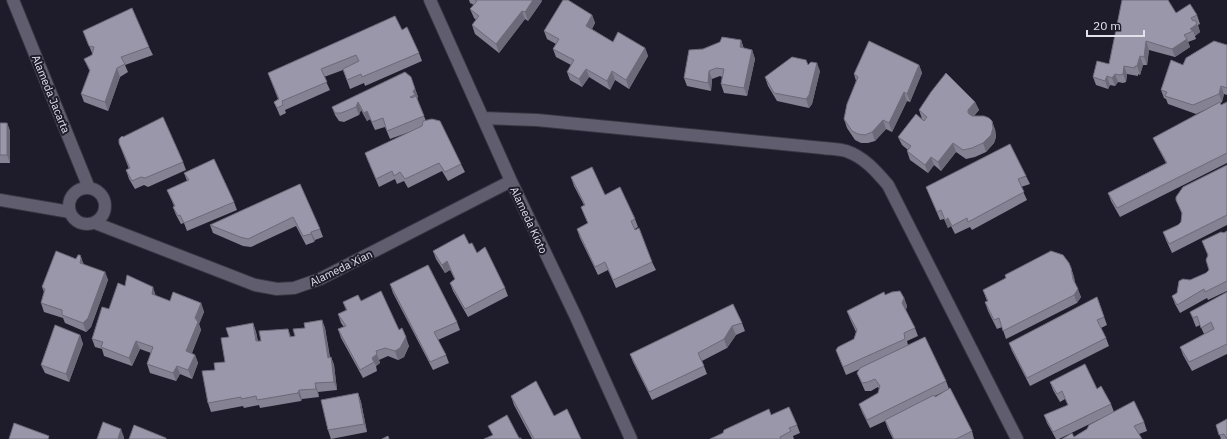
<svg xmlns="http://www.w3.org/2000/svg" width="1227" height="439" font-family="'IBM Plex Sans',sans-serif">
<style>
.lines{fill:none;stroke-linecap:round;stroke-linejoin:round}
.minor-casing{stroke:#383642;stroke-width:14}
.minor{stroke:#605d6f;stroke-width:12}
.wall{fill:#848293}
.shaded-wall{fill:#6c6a78}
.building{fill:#9a97ab;stroke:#6c6a78}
.labels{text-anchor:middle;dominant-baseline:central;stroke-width:4;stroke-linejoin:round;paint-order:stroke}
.street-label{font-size:11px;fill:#e1e0eb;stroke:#1e1b2a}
</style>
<rect width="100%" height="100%" fill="#1e1b2a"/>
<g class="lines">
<defs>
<path id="minor" d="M13,0L89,188
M430,0L511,181L576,317L631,439
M483,118L537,120L823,148C830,149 839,149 846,151C864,157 876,171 888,185L1017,439
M69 206a18 18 0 1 1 36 0a18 18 0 1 1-36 0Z
M0,200L70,212
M95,223L255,285L277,289L294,288L320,279L511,181"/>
</defs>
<use href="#minor" class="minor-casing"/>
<use href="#minor" class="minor"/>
</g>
<path class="wall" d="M469,0H541L542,1L528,21L525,19L499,53L475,34L472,25L476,20L474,18L470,9L474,5L470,3Z
M1176,13L1197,15L1200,24L1198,25L1200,32L1195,36L1196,39L1188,42L1190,47L1175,57L1149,50L1147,65H1143L1140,75L1138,74V76L1127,74L1126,82L1123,83L1118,82L1115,86L1110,85L1108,89L1096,85L1093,77Z
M592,15L595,23L592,29L613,42L645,48L648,56L629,89L615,80L610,90L589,77L582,87L570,80L567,72L571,65L556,57L553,49L556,44L547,39L544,31Z
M402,30L419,53L422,61L365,86L364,83L350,89L343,70L324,77L330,90L285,110L286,113L280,116L274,102L278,99L268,73Z
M83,31L149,47L153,55L125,65L128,72L120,77L108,111L84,102L81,94L90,72L84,59L92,55V53Z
M741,40L744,49L752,50L755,59L747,96L724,93L721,84L722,77L720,76L712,79L711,91L687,86L684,78Z
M1227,45V95L1224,94L1222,102L1221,103V105L1227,102V163L1120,217L1111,201L1108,193L1166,163L1157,146L1153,138L1211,107L1196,114L1168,104L1166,99L1164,98L1161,90L1183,65Z
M808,65L820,71L812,104L809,108L777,101L768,86L765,77Z
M919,65L922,73L910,102L907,101L892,132L886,129L875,141L868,143H861L855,140L847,128L844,119L856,81L854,74Z
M411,77L418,97L417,99L426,121L461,164L465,172L448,181L442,171L408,188L404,181L397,184L395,179L379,187L368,161L365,153L415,130L390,139L385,127L375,130L370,119L367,121L361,110L359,115L344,122L339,121L335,115L332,107Z
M975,102L979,110L974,116L995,129L996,137L994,143L986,152L975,157L966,159L956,152L941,171L934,165L928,173L910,160L907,151L908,150L902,145L898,137L924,121L922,119L919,110Z
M0,123H7L10,131V163H0Z
M123,137L183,162L186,170L148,187L144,185L135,189L129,179L126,170L129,169L119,143Z
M1227,165V225L1172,253L1166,240L1163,232L1178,225L1181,222L1182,214L1176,200Z
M184,173L234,202L237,210L187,231L184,223L181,224L176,215L173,207L174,206L171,199L167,190L187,181Z
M1026,176L1030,184L1021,187L1027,200L972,230L970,227L955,234L951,226L948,228L944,219L940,220L926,187Z
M571,177L605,195L635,219L638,227L635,229L652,262L656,270L616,288L608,270L598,275L580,238L577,229L588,224L581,207L584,205L574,186Z
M300,184L320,229L323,237L315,240L314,242L306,245L296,226L251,247L243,246L213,233L210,225Z
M1227,231V291L1208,300L1207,298L1180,313L1175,304L1172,296L1177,293L1190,280L1206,273L1209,270L1208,255L1202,241Z
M469,244L505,288L508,296L468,317L453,291L450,283L455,280L450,270L445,273L436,259L433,251Z
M80,255L84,265L105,272L108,280L91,327L86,332L65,323L63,318L44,312L41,303L44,292L42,287Z
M1071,268L1074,277L1075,284L1081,297L1077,303L1006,339L1002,327L997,329L988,311L985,302L987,301L983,290L1006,278Z
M390,284L457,322L460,330L438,340L446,355L449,363L433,370L393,293Z
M125,286L156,296L170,301L201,303L204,312L199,324L201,330L192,353L195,355L198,363L192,379L180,374L176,381L150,373L147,364L151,353L140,349L132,366L104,356L102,349L95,347L92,339L109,309Z
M1227,292V354L1192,371L1183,355L1180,347L1204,334L1200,325L1196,327L1190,312Z
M885,295L904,298L907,306L906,310L915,328L918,336L907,341L908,345L946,381L949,389L935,396L972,431L974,439H893L888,429L885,421L870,428L862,412L859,404L878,393L879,389L878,387L871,391H865L857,373L860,369L846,375L836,350L854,339L856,332L850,319L847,311Z
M1097,297L1107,325L1101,328L1106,338L1109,346L1030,386L1012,351L1009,343Z
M361,301L399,330L409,346L404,357L398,360L388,356L379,360L380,363L376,366L377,371L363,378L341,338L338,329L344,327L341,323L338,314L346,310L343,302Z
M322,320L325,328L330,357H331L334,365L337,390L318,392L319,397L302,399L301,401L260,408L259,405L244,408L243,406L211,412L208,403L215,370L225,362L229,337L253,323L256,332L258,341H261L288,329L291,337L295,336L305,328Z
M742,323L745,331L736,335L727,348L702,361L707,374L652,400L633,362L630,354Z
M80,335L83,344L69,382L45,373L41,365Z
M1050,382L1097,389L1111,404L1114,412L1144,422L1147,431L1139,434L1074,437L1087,429L1100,419L1059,439H1056L1047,423L1044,415L1068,405L1065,399L1060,402L1053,390Z
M358,393L361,402L367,432L331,439L328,430Z
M511,396L554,416L581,439H532L514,405Z
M771,415L797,425L800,433L793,436L794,439H710Z
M1227,419V439H1221L1216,425Z"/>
<path class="shaded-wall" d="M533,0H541L542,1L528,21L525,12Z
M522,11L525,19L499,53L496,44Z
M592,15L595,23L589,34L586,26Z
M1197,24L1200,32L1195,36L1193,31L1190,29Z
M1187,39L1190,47L1175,57L1172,49Z
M741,40L744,49L740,47Z
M1146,41L1149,50L1147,65L1144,57Z
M645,48L648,56L629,89L626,80Z
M752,50L755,59L747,96L744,88Z
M1140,56L1143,65L1140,75L1137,66Z
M817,63L820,71L812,104L809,108L806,99Z
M919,65L922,73L910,102L907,94Z
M1124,66L1127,74L1126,82L1123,74Z
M117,68L120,77L108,111L105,102Z
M586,69L589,77L582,87L579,79Z
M612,71L615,80L610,90L607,81Z
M709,71L712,79L711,91L708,83Z
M1115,74L1118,82L1115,86L1112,78Z
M1107,76L1110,85L1108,89L1105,81Z
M1221,86L1224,94L1222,102L1219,94Z
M415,89L418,97L417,99L413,91Z
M904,92L907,101L892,132L889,123Z
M358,102L361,110L359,115L356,107Z
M975,102L979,110L971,119L968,110Z
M367,111L370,119L367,121L364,113Z
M883,120L886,129L875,141L872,132Z
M992,121L995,129L996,137L994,143L986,152L983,143Z
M7,123L10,131V163L7,155Z
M953,143L956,152L941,171L938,162Z
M931,157L934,165L928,173L925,165Z
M948,218L951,226L948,228L945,220Z
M311,232L315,240L314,242L311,234Z
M81,258L84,267L80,263Z
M447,261L450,270L445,273L442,265Z
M1071,268L1074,277L1076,288L1073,279Z
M105,272L108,280L91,327L86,332L83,323Z
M153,287L156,296L152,294Z
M1078,289L1081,297L1077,303L1074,295Z
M904,298L907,306L905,312L902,303Z
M201,303L204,312L199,324L201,330L189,359L186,351L195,318Z
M322,320L325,328L331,366L328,358Z
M253,323L256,332L259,349L256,341Z
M732,326L736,335L727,348L724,339Z
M80,335L83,344L69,382L66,374Z
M406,337L409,346L404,357L398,360L395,351Z
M136,341L140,349L132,366L129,358Z
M377,354L380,363L376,366L372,358Z
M195,355L198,363L192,379L188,370Z
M331,357L334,365L337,390L334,382Z
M177,366L180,374L176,381L173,373Z
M315,383L318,392L319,397L316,389Z
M299,390L302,399L301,401L298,393Z
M358,393L361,402L367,432L364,424Z
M121,429L124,437V439H118Z"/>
<path class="building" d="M475,0H533L525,12L522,11L496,44L472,25L479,16L470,9L477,1Z
M563,0H568L592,15L586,26L613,42L618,32L645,48L626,80L612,71L607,81L586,69L579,79L567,72L574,60L553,49L559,39L544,31Z
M1122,0H1168L1176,13L1190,4L1197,15L1191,18L1193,21L1195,20L1197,24L1190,29L1193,31L1184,35L1187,39L1172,49L1146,41L1144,57L1140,56L1137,66H1135V68L1124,66L1123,74L1120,75L1115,74L1112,78L1107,76L1105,81L1093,77L1097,61L1109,64Z
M132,8L149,47L121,57L125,64L117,68L105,102L81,94L90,70L84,59L92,55L94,47L89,46L83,31Z
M395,16L402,30L407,27L419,53L362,77L361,74L347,80L343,69L359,61L356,55L321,69L327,82L282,101L283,105L277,108L274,102L279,99L268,73Z
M722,37L741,40L740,47L752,50L744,88L721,84L724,69L716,68L709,71L708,83L684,78L689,50L703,49L720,42Z
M869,41L919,65L907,94L904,92L889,123L883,120L872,132L865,135L858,134L852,131L844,119L847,104L858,77L854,74Z
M1214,41L1227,45V88L1221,86L1219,94L1193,105L1165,96L1167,92L1161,90L1171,60L1183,65L1186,58Z
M792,57L806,60L808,65L811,62L817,63L809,95L806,99L774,93L765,77Z
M405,72L411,77L415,89L413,91L415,95L410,97L412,98L416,96L424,116L387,131L383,118L372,122L367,111L364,113L358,102L356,107L341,113H335L332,107Z
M946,73L975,102L968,110V113L972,116H984L989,118L992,121L993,128L991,135L983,143L972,148L963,150L953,143L938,162L931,157L925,165L907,151L911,146L898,137L916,114L924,121L927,117L919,110L931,92Z
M1220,102L1221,105L1227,102V153L1117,208L1108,193L1167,163L1153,138Z
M163,117L183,162L145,178L141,177L132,181L126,170L130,168L119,143V139L122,136L123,137Z
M432,119L440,121L461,164L445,172L439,163L405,179L400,172L394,176L392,171L376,179L365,153L422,126L423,121Z
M0,123H7V155H0Z
M1010,144L1026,176L1018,179L1024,192L968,222L967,218L952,226L948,218L945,220L941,210L937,212L926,187Z
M214,159L234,202L184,223L180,215L178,216L173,207L175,206L167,190L189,180L184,173Z
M1227,165V215L1169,244L1163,232L1178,225L1181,222L1182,213L1176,200V197L1183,187Z
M592,167L605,195L620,187L635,219L631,221L635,230L639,228L652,262L613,280L605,262L595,267L577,229L588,223L581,207L585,205L571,177Z
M300,184L320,229L311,232V234L303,236L293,217L248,239L240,237L210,225Z
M1227,231V281L1205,292L1204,289L1177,305L1172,296L1177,293L1179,281L1183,279L1190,280L1206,273L1209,270L1206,260L1208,255L1202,241L1221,232L1224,233Z
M464,234L469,244L472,243L477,253L485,247L505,288L465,309L450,283L455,279L447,261L442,265L433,251Z
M56,251L76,259L78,255H80L81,258L80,263L105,272L88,318L83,323L62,315V310L41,303L45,289L42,287Z
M1051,251L1063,255L1069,263L1071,268L1073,279L1078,289L1074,295L1003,331L999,318L994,320L985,302L988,301L983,290L1006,278L1005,275Z
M428,265L457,322L434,332L446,355L430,362L390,284Z
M127,275L153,287L152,294L170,301L173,292L201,303L195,318L198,322L186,351L195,355L188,370L177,366L173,373L147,364L153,347L136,341L129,358L101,347L103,342L92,339L102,307L109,309L118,283L125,286Z
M381,291L399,330L402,328L406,337L400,348L395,351L385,348L376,351L377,354L372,358L374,362L360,370L338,329L346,326L338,314L347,310L343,302L358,295L361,301Z
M900,291L904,298L902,303L915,328L904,333L905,339L843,367L836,350L838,347L854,339L857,330L847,311L884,292L885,295L892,292Z
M1227,292V344L1189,362L1180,347L1214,329L1211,322L1201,328L1197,316L1193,318L1190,312Z
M1097,297L1104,317L1097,320L1106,338L1027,378L1009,343Z
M733,304L742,323L732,326L724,339L698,353L704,366L649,392L630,354Z
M322,320L328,358L331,357L334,382L315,383L316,389L299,390L298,393L257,400L256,396L241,399V397L208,403L202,371L215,370L214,363L225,362L221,338L229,337L226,328L253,323L256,341H261L259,331L288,329L290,337L295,336L293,329L305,328L304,323Z
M55,325L80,335L66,374L41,365Z
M925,337L946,381L867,420L859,404L878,393L880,386L875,379L868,382L862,383L857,373L860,368Z
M1085,364L1097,389L1101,386L1111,404L1053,432L1044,415L1068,405L1062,391L1057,394L1050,382Z
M536,381L554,416L567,409L581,439H534L511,396Z
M950,388L972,431L956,439H894L885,420L934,395L935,397Z
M358,393L364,424L328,430L321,400Z
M1134,401L1144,422L1134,426L1142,439H1062L1072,433L1074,437L1087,429L1089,425Z
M789,407L797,425L789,428L791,431L780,437L781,439H710L723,433L724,430L769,409L771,415Z
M507,415L519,438H521V439H484L493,435L488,426Z
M1227,419V439L1224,434L1219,435L1216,425Z
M103,422L121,429L118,439H97Z
M14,423L49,436L48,439H9Z
M134,425L166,438V439H129Z
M388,436L389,439H382Z"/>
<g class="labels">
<g class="street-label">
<text transform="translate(51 94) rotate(68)">Alameda Jacarta</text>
<text transform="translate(529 220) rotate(65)">Alameda Kioto</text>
<text transform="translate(341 268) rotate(-26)">Alameda Xian</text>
</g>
</g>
<path d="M1087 30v6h57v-6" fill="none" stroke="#e1e0eb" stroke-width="2"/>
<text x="1093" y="30" font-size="12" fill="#e1e0eb" stroke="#1e1b2a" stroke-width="3" paint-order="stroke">20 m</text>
</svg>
